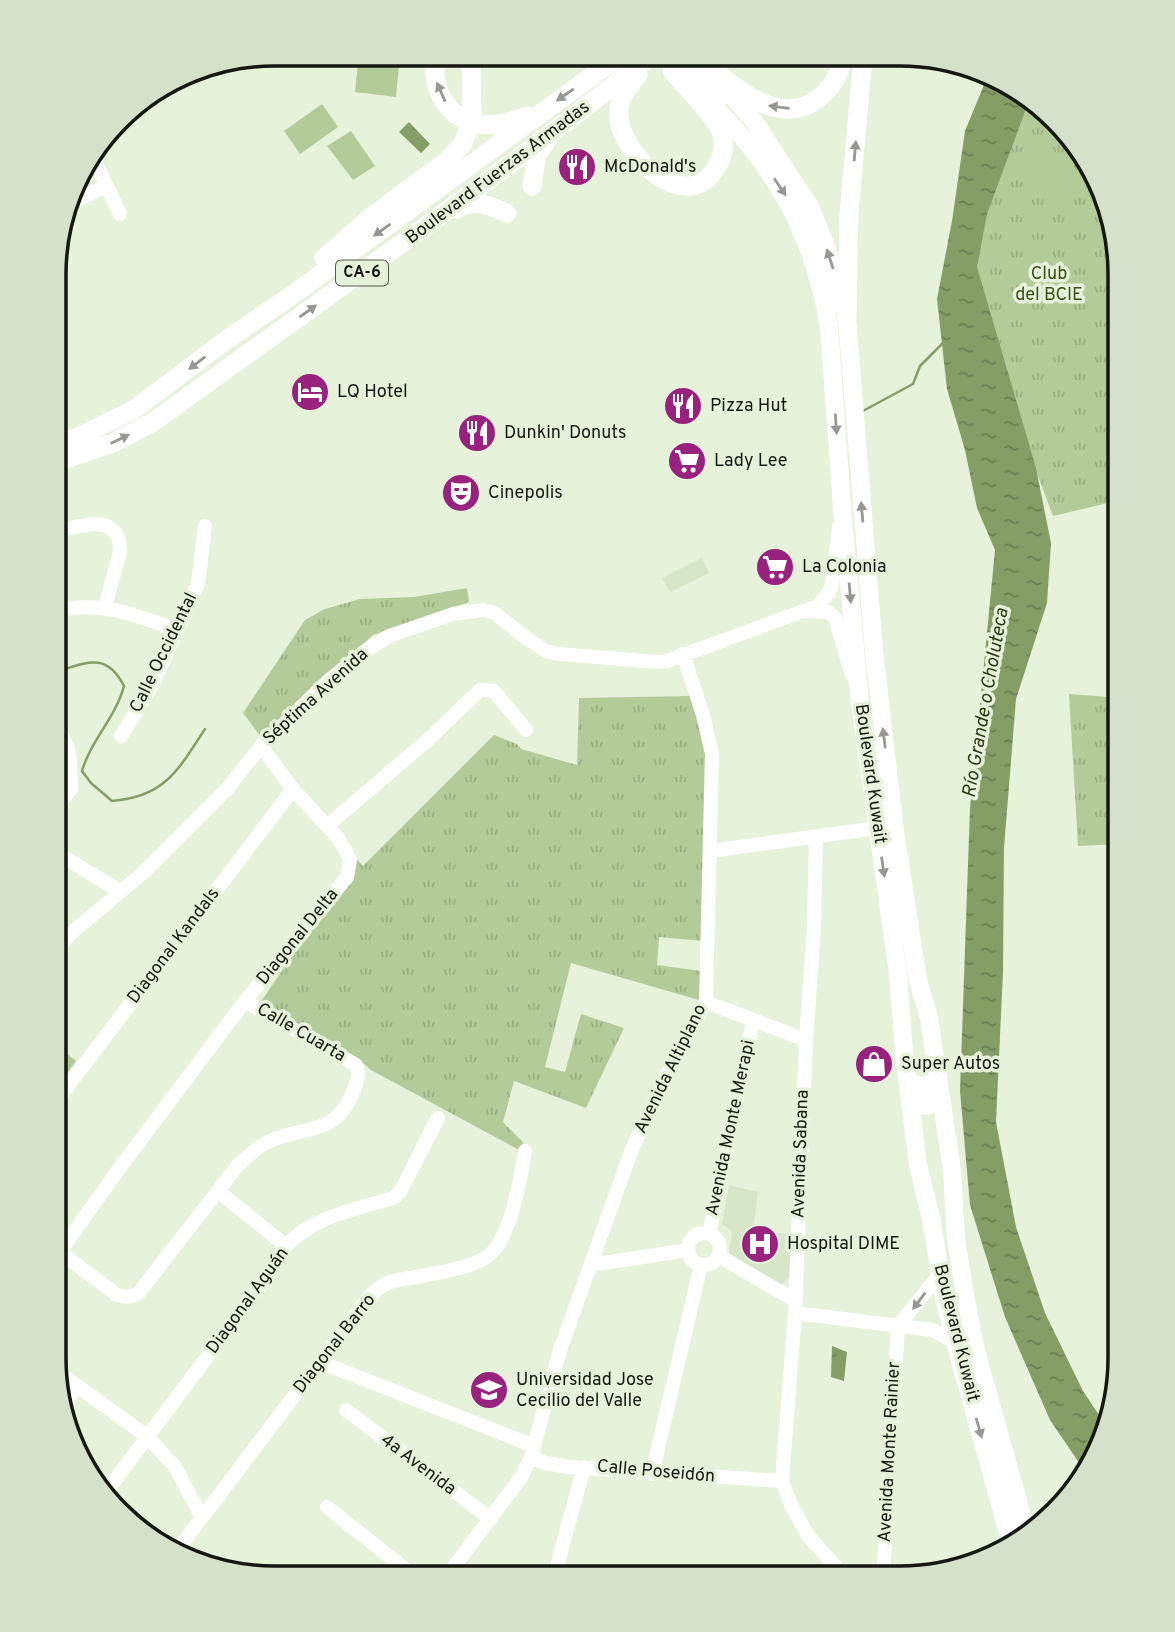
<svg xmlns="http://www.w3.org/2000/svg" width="1175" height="1632" font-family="Overpass,sans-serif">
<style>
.built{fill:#d7e6c8}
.grass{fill:url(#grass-tufts)}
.garden{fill:#b3cb99}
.water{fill:url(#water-ripples)}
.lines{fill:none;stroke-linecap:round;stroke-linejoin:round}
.stream{stroke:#859e66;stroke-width:2.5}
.minor{stroke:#fff;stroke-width:14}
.major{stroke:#fff;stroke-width:18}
.highway{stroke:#fff;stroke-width:19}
.oneway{fill:#969894}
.labels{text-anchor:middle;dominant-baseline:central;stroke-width:7;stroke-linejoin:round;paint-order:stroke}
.shield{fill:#e6f2da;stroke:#545a4d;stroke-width:2}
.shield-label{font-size:16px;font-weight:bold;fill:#151911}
.poi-label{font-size:18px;fill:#151911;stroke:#e6f2da;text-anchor:start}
.street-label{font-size:18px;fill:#151911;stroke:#e6f2da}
.park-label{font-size:18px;fill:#385012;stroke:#e6f2da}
.water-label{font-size:19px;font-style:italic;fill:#2a3b11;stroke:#e6f2da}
.rim{fill:none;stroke:#151911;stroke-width:3.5}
</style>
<defs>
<pattern id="grass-tufts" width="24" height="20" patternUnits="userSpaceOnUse" patternTransform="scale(1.75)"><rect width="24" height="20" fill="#b3cb99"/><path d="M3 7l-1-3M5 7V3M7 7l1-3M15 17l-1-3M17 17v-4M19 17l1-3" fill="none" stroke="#99ae83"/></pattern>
<pattern id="water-ripples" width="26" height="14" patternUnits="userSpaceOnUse" patternTransform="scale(1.75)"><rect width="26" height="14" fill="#859e66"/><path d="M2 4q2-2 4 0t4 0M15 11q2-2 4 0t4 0" fill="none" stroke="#6c8053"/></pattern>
</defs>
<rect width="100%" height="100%" fill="#e6f2da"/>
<path class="built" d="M702,558L709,573L670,592L662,578Z
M729,1185L758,1192L753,1231L791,1234L789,1278L781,1285L729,1253L732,1231L722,1224Z"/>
<path class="grass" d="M1013,91L1034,100L1098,178L1121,274V500L1053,516L991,351L975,288L976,179Z
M467,588L469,602L373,635L261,737L243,713L305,620L325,609L360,599L414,597Z
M1069,694L1121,698L1120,844L1078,846Z
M690,696L706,745L704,941L659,937L657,965L701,971L699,1000L571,963L545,1067L565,1072L581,1014L624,1028L586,1108L514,1081L503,1122L523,1142L521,1151L371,1070L356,1057L260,1003L296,950L334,904L354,856L363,866L494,735L517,744L521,749L577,765L579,698Z
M55,1044L76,1061L55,1089Z"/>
<path class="garden" d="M359,55H400L396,97L355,92Z
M322,104L338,127L300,154L284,131Z
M351,131L375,166L353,180L327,146Z
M1031,152L1074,166L1066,192L1023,177Z"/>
<path class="water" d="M986,80L1030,98L987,214L977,267L1036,468L1051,543L1047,603L1016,699L1004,848L1003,972L996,1122L1016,1227L1045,1313L1083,1391L1103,1421L1086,1473L1050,1420L1005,1317L970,1205L960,1091L970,808L995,550L977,508L965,450L947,389L937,299L952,221L965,131Z
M409,122L430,144L421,153L399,132Z
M832,1346L847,1352L844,1381L831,1377Z"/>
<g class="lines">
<path class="stream" d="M861,412L913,384L920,366L944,342
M55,672C86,663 106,651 124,686C116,717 91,740 82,771L91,783L112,801C165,797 178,770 205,729"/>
<path class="minor" d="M92,155L120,214
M71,203L106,186
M56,532C81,525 121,512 120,552L105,607
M56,611C99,600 136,615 177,630
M808,611L828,612L835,618L852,675
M121,736L152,685L198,584L205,526
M55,809L71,789C70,768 73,744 55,728
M327,826L429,739L480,690L494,691L526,730
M816,836L814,927L806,1040L795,1313L782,1481L792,1507L809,1537L846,1578
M711,851L877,828
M55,852L120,891
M55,953L69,935L144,872L227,789L261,746L328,681L364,652L389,636L453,614L483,610L495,613L522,635L546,651L559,654L658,662L667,661L817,606L829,593L832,585L839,527
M706,1002L806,1040
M55,1103L293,789
M218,1191L286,1246
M688 1249a16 16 0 1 1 32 0a16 16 0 1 1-32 0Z
M709,1234L753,1021
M61,1253L117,1295L127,1297L138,1294L238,1165C247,1157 257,1147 268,1142C306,1124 334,1138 353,1092C357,1082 360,1076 356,1065L245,1001
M719,1256L796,1301
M54,1260L116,1173L245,1001L347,877L350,860L346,851L337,837L293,789L261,746
M591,1265L688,1250
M795,1313L932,1330L955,1342
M898,1326L940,1274
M320,1362L534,1446
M58,1372L148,1437L175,1467L201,1516
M65,1403L77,1387
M346,1410L491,1519
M531,1457L545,1463L569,1467L782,1481
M652,1474L701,1265
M107,1491L269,1274C274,1265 279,1253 286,1246C314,1215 357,1210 395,1197L400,1192L438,1118
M327,1507L414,1576
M179,1548L369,1297L380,1287L390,1282C418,1275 465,1272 488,1256C510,1241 521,1177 525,1151
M447,1576L522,1476L531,1457L560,1350L632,1149L669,1069L706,1002L712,754L703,715L683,654
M554,1577L584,1467
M651,1577H686
M883,1578L898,1326"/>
<path class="major" d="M665,55L683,67L719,99
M719,81L754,121L810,207L826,246L847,318L874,650L895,832L918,980L929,1018L952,1170L956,1238L964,1290L975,1347L1026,1530
M703,96C772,160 814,233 829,327L842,506L860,702L898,973L904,1053L918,1165L931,1218L944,1297L955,1342L1011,1543
M916,1084L917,1101L921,1105L927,1106L931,1103L933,1095L931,1081"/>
<path class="highway" d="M437,55C429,85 446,118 478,124C494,127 513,121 528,116
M698,58C730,82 777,131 819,98C833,87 840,74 843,56
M638,75C630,85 621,95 619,108C613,150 687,221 717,166C723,157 725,145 722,135C716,115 686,88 672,71
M532,186L537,154L546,142
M457,209C474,198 489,205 507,213
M324,258L367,220L447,161L463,143L472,120L471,55
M847,318L849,214L863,56
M56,443L76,438L135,409L225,341L298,291L621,55
M56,462L113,443L153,422C320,301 490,184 652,55"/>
</g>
<defs><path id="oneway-solid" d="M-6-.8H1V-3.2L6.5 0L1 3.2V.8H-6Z" transform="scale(1.75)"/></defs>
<g class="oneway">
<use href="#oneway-solid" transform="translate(441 92) rotate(-114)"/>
<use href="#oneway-solid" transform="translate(565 95) rotate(145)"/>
<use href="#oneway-solid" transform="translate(779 107) rotate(-173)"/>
<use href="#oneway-solid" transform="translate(855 151) rotate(-85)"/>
<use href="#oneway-solid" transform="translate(780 187) rotate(56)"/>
<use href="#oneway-solid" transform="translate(382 230) rotate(144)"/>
<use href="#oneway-solid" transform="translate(830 259) rotate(-108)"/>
<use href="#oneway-solid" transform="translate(308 311) rotate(-35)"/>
<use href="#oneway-solid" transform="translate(197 363) rotate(142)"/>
<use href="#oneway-solid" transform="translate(836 424) rotate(86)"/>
<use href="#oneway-solid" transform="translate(120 439) rotate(-26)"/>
<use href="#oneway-solid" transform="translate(862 512) rotate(-95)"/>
<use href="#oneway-solid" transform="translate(850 593) rotate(85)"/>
<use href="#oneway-solid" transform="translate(884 738) rotate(-97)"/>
<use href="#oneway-solid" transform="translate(883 867) rotate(82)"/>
<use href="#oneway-solid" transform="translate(919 1301) rotate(127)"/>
<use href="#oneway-solid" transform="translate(979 1428) rotate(74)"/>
</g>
<defs>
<symbol id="restaurant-disc" viewBox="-11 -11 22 22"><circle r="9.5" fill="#98227e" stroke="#e6f2da"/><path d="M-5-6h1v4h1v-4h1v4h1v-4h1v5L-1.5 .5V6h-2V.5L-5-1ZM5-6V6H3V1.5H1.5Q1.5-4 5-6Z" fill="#fff"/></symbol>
<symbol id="hotel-disc" viewBox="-11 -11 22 22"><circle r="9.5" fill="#98227e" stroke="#e6f2da"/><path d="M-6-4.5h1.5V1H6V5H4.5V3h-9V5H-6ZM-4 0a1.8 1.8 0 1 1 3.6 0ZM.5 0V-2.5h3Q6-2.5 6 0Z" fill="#fff"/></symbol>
<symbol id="supermarket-disc" viewBox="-11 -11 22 22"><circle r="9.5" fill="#98227e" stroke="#e6f2da"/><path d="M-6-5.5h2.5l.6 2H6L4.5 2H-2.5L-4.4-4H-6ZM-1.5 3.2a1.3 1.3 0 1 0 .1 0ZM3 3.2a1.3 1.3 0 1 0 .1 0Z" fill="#fff"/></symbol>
<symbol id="theatre-disc" viewBox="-11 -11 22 22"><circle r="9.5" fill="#98227e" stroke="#e6f2da"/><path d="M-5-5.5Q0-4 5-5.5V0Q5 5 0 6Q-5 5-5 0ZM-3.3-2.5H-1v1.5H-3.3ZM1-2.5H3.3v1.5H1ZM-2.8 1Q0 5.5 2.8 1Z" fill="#fff"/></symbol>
<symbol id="shop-disc" viewBox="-11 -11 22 22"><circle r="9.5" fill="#98227e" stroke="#e6f2da"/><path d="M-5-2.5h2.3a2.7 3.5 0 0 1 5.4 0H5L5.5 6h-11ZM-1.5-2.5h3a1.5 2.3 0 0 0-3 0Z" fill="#fff"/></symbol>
<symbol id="hospital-disc" viewBox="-11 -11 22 22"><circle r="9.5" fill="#98227e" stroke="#e6f2da"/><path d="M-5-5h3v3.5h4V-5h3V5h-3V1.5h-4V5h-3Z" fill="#fff"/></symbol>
<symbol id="university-disc" viewBox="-11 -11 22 22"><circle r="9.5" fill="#98227e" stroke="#e6f2da"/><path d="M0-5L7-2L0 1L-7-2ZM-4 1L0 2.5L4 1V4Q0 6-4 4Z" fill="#fff"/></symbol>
</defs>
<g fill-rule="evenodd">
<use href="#restaurant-disc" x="555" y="145" width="44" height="44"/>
<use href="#hotel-disc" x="288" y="370" width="44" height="44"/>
<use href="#restaurant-disc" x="661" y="384" width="44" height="44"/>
<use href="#restaurant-disc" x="455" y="411" width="44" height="44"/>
<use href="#supermarket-disc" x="665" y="439" width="44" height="44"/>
<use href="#theatre-disc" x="439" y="471" width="44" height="44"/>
<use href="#supermarket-disc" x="753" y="545" width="44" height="44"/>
<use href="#shop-disc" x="852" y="1042" width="44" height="44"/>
<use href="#hospital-disc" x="738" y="1222" width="44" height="44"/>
<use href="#university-disc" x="467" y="1368" width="44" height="44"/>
</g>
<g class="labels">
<rect class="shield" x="336" y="260.5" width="52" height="25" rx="5"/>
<g class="shield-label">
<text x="362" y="273">CA-6</text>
</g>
<g class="poi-label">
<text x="604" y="167">McDonald's</text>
<text x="337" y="392">LQ Hotel</text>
<text x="710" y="406">Pizza Hut</text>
<text x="504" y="433">Dunkin' Donuts</text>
<text x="714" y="461">Lady Lee</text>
<text x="488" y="493">Cinepolis</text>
<text x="802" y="567">La Colonia</text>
<text x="901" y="1064">Super Autos</text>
<text x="787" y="1244">Hospital DIME</text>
<text x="516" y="1380">Universidad Jose<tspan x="516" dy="21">Cecilio del Valle</tspan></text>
</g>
<g class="street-label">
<text transform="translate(498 173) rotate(-37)">Boulevard Fuerzas Armadas</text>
<text transform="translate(164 653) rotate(-64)">Calle Occidental</text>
<text transform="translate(316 697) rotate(-42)">Séptima Avenida</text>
<text transform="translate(870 774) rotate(82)">Boulevard Kuwait</text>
<text transform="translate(298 937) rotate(-51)">Diagonal Delta</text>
<text transform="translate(174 946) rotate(-53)">Diagonal Kandals</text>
<text transform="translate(301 1033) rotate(30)">Calle Cuarta</text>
<text transform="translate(671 1069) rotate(-64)">Avenida Altiplano</text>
<text transform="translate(731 1128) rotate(-78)">Avenida Monte Merapi</text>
<text transform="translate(801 1154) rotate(-88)">Avenida Sabana</text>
<text transform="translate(248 1301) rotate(-54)">Diagonal Aguán</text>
<text transform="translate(956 1333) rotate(76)">Boulevard Kuwait</text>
<text transform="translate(335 1344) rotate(-52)">Diagonal Barro</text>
<text transform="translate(890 1452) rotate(-87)">Avenida Monte Rainier</text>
<text transform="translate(418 1465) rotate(37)">4a Avenida</text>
<text transform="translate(656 1472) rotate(5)">Calle Poseidón</text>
</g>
<g class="park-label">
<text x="1049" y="274">Club<tspan x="1049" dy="21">del BCIE</tspan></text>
</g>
<g class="water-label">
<text transform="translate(986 703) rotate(-80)">Río Grande o Choluteca</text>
</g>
</g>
<path d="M0 0H1175V1632H0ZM274 66H900A208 208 0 0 1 1108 274V1358A208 208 0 0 1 900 1566H274A208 208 0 0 1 66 1358V274A208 208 0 0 1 274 66Z" fill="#d5e1ca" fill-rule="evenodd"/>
<path class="rim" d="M274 66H900A208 208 0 0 1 1108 274V1358A208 208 0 0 1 900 1566H274A208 208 0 0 1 66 1358V274A208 208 0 0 1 274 66Z"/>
</svg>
